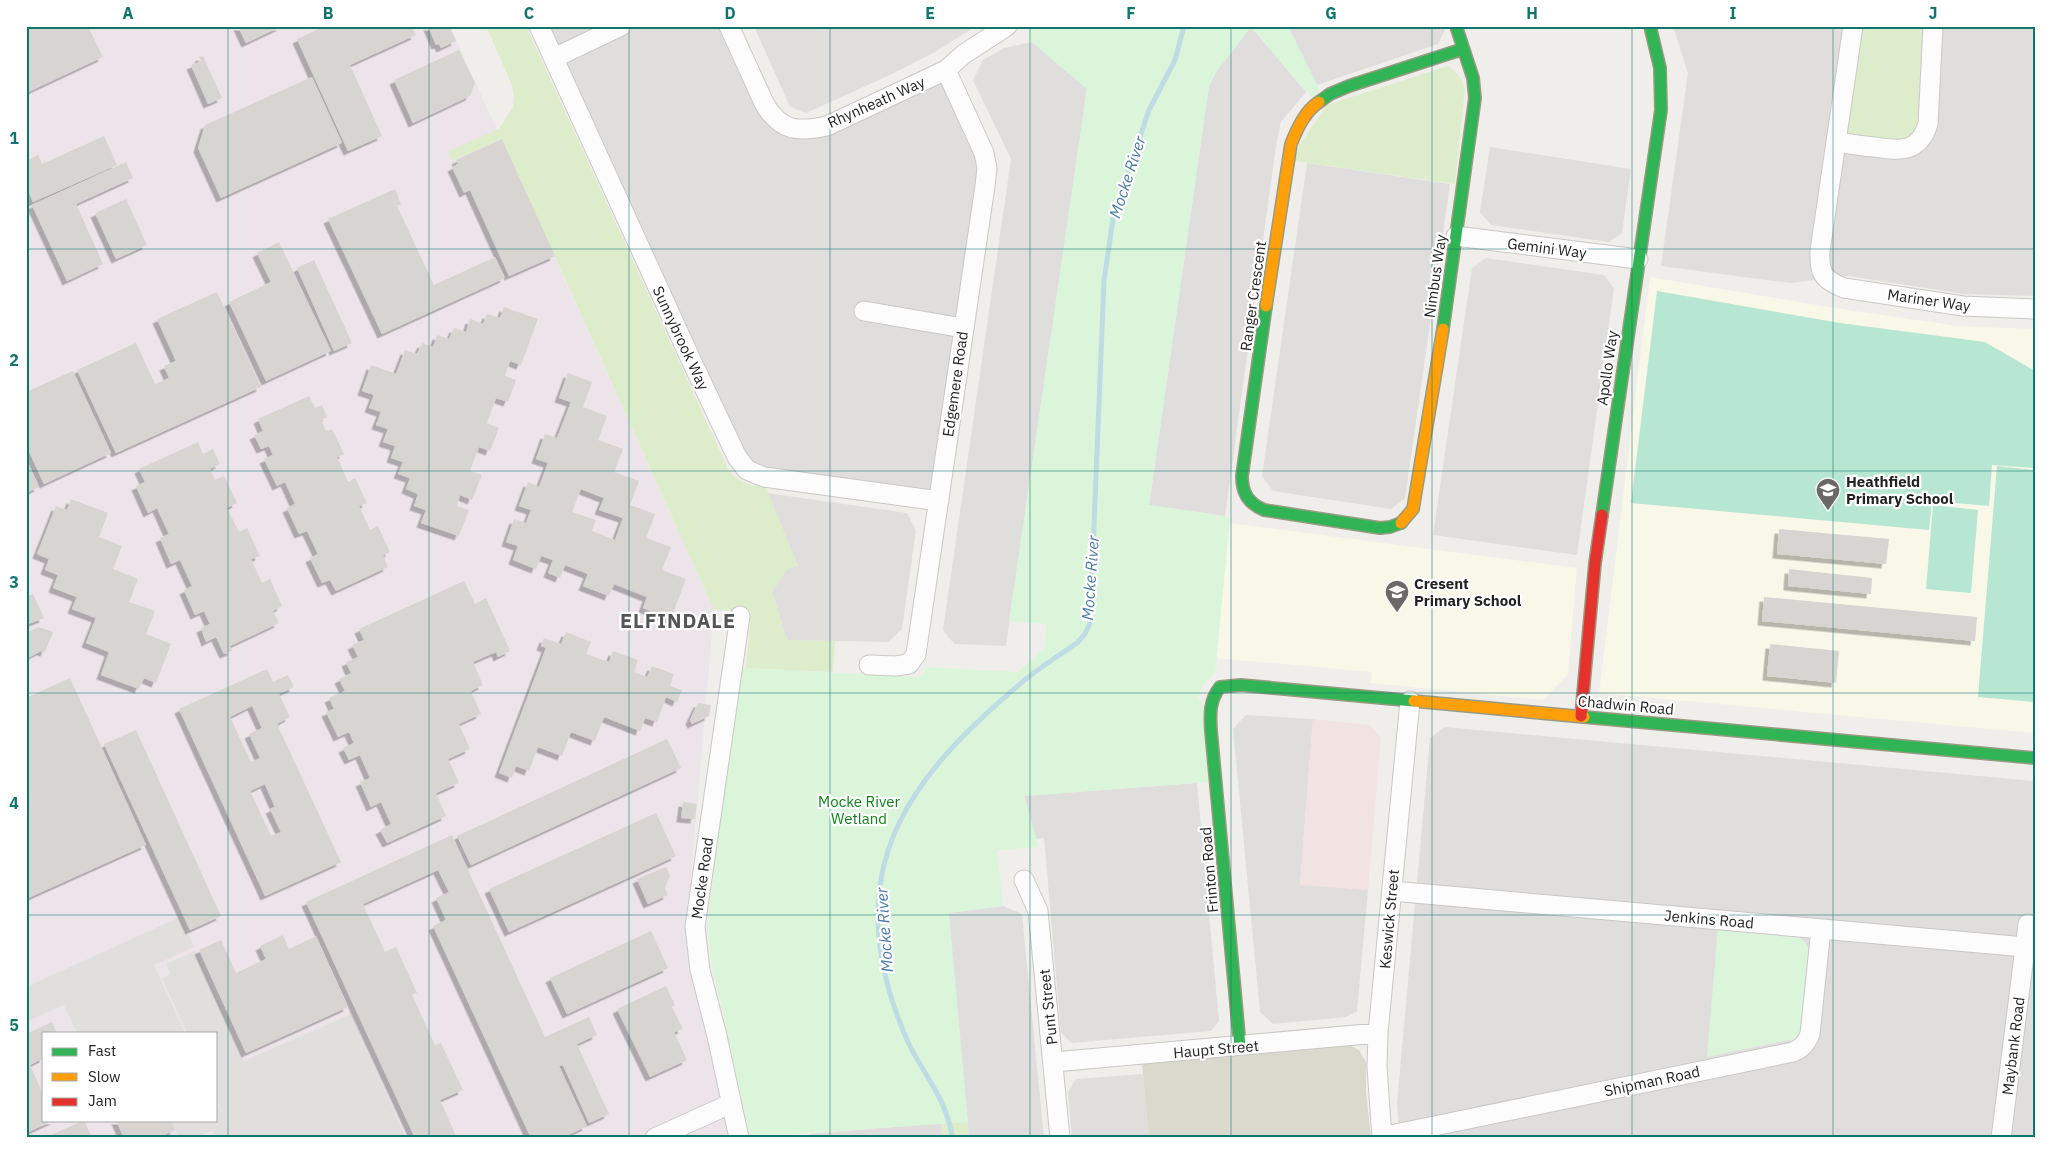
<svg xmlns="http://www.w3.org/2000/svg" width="2061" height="1164" font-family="'IBM Plex Sans',sans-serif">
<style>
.residential{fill:#dfdedc}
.commercial{fill:#f1e3e1}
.industrial{fill:#ede4e9;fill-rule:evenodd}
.education{fill:#f8f7e8}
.construction{fill:#d9d9cd}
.grass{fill:#ddeccb}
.park{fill:#daf5da}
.pitch{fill:#b7e6d2}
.parking{fill:#e0dfde}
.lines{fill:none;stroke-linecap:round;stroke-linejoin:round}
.stream{stroke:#bfdbe3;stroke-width:5}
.building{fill:#d7d4d2;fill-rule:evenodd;filter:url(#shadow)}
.street-casing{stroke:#c9c8c7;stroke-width:21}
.fast-casing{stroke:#999a82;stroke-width:14}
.slow-casing{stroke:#999a82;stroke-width:14}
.jam-casing{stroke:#999a82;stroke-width:14}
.street{stroke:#fdfcfc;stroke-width:19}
.fast{stroke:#30b455;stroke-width:11}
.slow{stroke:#ff9f0a;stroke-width:11}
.jam{stroke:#e5322d;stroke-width:11}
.grid{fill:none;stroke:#0f766e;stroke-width:1;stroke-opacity:0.55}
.labels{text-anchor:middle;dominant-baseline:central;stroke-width:4.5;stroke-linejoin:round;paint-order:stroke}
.street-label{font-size:15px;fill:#222;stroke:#fff}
.poi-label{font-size:15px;font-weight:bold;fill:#222;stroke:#fff;text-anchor:start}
.park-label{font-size:15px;fill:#0c8416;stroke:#fff}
.water-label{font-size:16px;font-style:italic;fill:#4a7aab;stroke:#fff}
.district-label{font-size:20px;font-weight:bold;letter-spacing:1px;fill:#555;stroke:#fff}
.neatline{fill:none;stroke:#0f766e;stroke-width:2}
.grid-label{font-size:16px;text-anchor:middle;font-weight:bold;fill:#0f766e}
</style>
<defs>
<filter id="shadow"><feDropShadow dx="-4.5" dy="4.5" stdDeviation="0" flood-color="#0004"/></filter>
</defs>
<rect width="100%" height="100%" fill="#f0eeeb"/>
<path class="residential" d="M539,26H729L765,105L796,129L946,70L984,153L939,501L747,470Z
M754,26H976L935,52L890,75L806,113L790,107Z
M1288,26H1444L1445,30L1438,44L1317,85Z
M1673,26H2035V296L1964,294L1849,276L1790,283L1661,266L1688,73Z
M1251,27L1306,92L1281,122L1276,146L1225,516L1149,505L1209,86L1216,72Z
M1032,42L1087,88L1006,646L954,644L943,630L1011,159L973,80L983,60L1004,48Z
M1490,147L1631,169L1622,233L1609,242L1491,225L1480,212Z
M1307,163L1450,184L1405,498L1391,509L1273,491L1262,476Z
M1486,258L1604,275L1614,288L1577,555L1433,535L1472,268Z
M767,493L907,513L916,530L902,629L888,642L787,640L772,592L787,569L798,566Z
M1246,715L1313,719L1300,884L1368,890L1357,1011L1346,1017L1273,1024L1260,1012L1233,729Z
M1445,727L2035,781V1138H1400L1397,1103L1430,738Z
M1197,783L1219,1021L1211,1031L1071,1043L1061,1032L1044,838L1036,839L1024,796Z
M1003,906L1022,914L1044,1138H969L948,913Z
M1143,1074L1149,1138H1072L1068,1092L1076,1079Z
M941,1123L942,1138H809V1134Z"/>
<path class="commercial" d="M1313,719L1370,725L1381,738L1368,890L1300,885Z"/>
<path class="industrial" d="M26,26H450L714,610L686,934L730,1138H26ZM44,1033H216V1120H44Z"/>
<path class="education" d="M1650,277L1841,309L1958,326L2035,329V733L1599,693Z
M1229,523L1577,568L1568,675L1543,700L1371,683L1372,672L1216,658Z"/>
<path class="construction" d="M1347,1044L1359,1050L1366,1062V1092L1371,1138H1149L1142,1063Z"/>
<path class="grass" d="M486,26H526L728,469C737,483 751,486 766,487L798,566L787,569L772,592L787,640L835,641L833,672L746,668L751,611L714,610L502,139L452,161L448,151L499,129L513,107L514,96L512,85Z
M1853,26H1933L1917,144L1836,142Z
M1448,66C1458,72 1461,79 1465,89L1455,184L1295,161L1299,146L1327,105Z
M968,1122L969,1138H942L941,1123Z"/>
<path class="park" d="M1030,26H1288L1320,91L1311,97L1251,27L1216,72L1209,86L1149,505L1230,517L1215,674C1204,680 1201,688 1198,699L1202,700L1208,782L1024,796L1039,847L997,850L1003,906L949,913L968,1122L750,1137L711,959L707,929L740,668L918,677L923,675L926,667L1017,672L1044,648L1047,624L1009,621L1087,89L1028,39Z
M1718,927L1796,935C1804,940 1808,944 1810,953L1803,1032L1791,1045L1790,1040L1707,1057Z"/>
<path class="pitch" d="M1657,291L1840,323L1985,342L2035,371V468L1992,465L1989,506L1932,501L1929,530L1631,503Z
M1997,466L2035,470V702L1978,697Z
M1933,505L1978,510L1971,593L1926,589Z"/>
<path class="parking" d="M180,917L194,947L154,965L185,1033H77L64,1005L26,1022V987Z
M195,951L244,1061L351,1014L406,1138H216L213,1130L196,1138H179L171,1120H216V1101L226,1121L216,1098V1033H187L162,978L170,974L166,964Z
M1790,1040L1793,1052L1713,1068L1711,1056Z"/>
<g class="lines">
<path class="stream" d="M952,1138C949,1104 925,1076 910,1046C903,1032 897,1015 892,1000C847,856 916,772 1020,684C1038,668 1059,656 1078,642L1085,634L1090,623L1104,281L1113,219L1149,110L1175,60L1184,26"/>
</g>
<path class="building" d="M26,26H88L103,57L26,93Z
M238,26H282L246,43Z
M325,26H411L416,35L350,65L382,136L348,151L297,39Z
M428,26H449L456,41L441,48L439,44L436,45Z
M459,50L475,83L470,96L413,123L394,80Z
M203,56L222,98L208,104L191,65L201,61L199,57Z
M312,77L342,143L221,198L198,148L205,125Z
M104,136L117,165L33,202L26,186V161L38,155L42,164Z
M502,139L555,256L509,276L470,190L464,193L452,167L458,164L456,160Z
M126,162L133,178L76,204L103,264L67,281L32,205Z
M395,189L401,204L397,206L434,285L495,257L505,278L382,334L328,219Z
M126,199L147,245L116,259L95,213Z
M279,242L331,351L266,381L229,302L271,282L257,253Z
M314,260L352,343L334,351L297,268Z
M217,292L261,387L116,453L77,370L136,343L155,384L169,378L164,366L176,361L157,319Z
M504,307L538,319L521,365L510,361L505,376L516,380L508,402L496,398L487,423L499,428L490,451L479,447L470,471L482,475L472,500L460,495L457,506L469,510L459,536L421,523L426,510L414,506L418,494L406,489L410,478L398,474L403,462L391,458L395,446L383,442L388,429L376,425L381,412L369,408L374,395L362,391L371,365L396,374L405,350L417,354L422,343L433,347L437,335L449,339L454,328L466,332L470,319L483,324L487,314L500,318Z
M73,371L111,453L44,484L26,445V392Z
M568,373L592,382L583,407L607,416L598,440L623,449L614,472L639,481L630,505L655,514L646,538L671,547L662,570L686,579L671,619L643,608L647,597L614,584L609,596L583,586L588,574L565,565L560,578L548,573L553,560L541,556L536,569L513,560L518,546L506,542L514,519L526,523L531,510L519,506L528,482L539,487L548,463L536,459L545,434L557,438L571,402L559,398ZM581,489L604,498L599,510L623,518L615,540L592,531L596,520L572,512Z
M309,396L315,408L322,405L327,417L321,420L326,431L332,429L344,454L337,457L348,482L355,478L367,503L359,506L370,530L378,526L390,552L383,555L388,567L336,591L330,580L322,583L310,558L318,554L307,531L299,534L287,508L295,504L285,482L277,486L264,459L273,455L269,446L261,449L254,435L263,431L258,419Z
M198,442L203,454L213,449L220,464L210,469L215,480L224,476L237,503L227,508L239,532L247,528L260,556L251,559L262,583L270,579L282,606L273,611L279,623L230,646L232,651L224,654L216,637L206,642L201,628L210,624L204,611L195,615L184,590L192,586L180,560L171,564L160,538L169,534L157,508L148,513L136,486L145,482L139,469Z
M26,459L39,487L26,493Z
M71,499L108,513L99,537L122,546L113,569L138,579L129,602L155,611L146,634L171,644L156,683L144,678L139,689L101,675L109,652L86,643L96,618L72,609L77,597L53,588L58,575L45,570L49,559L37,554L56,506L67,510Z
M1779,529L1889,539L1886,564L1777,554Z
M1789,569L1872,578L1871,594L1788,586Z
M464,581L475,604L486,598L510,651L498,657L496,652L473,662L483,685L471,691L481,714L459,724L470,749L448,759L459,783L436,793L446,816L387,843L380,830L391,824L381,802L371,807L360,782L370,778L360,755L349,760L343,748L354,743L349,732L338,737L326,712L334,709L329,698L345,691L339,679L351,673L346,662L358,657L352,645L364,640L359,629Z
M33,594L44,618L26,625V597Z
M1764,597L1977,617L1975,641L1762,621Z
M39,627L53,632L45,652L41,651L26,659V633Z
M566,632L591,642L586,654L609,662L613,651L638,660L634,672L647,677L652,666L674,674L670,686L682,690L677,702L666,697L657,722L645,718L640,731L604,717L595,741L571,732L562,756L538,747L529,771L516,766L512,778L499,773L546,648L541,646L544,638L561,644Z
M1770,644L1839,651L1836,683L1767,676Z
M267,669L273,682L288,675L294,687L279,694L290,717L277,724L341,862L265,896L179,709ZM252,706L262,728L249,734L260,758L251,762L230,717ZM265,784L275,807L270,809L281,832L271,836L250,791Z
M70,678L146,845L26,899V698Z
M698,703L711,705L709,716L692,724L690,720Z
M136,730L221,916L190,930L104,744Z
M667,739L681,768L471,865L457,836Z
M683,802L697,804L695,819L681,818Z
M656,813L676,856L509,932L489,889Z
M452,835L545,1037L589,1017L597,1035L577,1044L609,1114L589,1123L563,1065L559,1066L587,1126L562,1138H531L433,926L446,920L436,898L449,892L438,870L363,904L385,952L396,947L417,993L412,995L435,1045L441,1043L463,1090L440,1100L457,1138H415L306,902Z
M666,867L670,876L665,888L668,895L648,904L637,879Z
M651,931L668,968L567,1014L550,978Z
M283,935L289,949L316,936L348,1007L246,1053L199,950L221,940L236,973L266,959L260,946Z
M666,986L675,1005L672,1007L683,1029L674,1032L687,1060L650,1077L617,1009Z
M52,1022L57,1033H44V1058L30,1065L44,1096V1120H55L26,1133V1034Z
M84,1120L92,1138H45Z
M116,1120H171L175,1130L158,1138H124Z"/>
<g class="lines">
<defs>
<path id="street" d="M539,26L692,362L737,457L747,470L764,477L939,501
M729,26L765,105C782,132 798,132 827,126L946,70L964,54L1007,26
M1853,26L1820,251C1819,273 1823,280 1844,288L1963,306L2035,309
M554,58L621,26
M1836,142C1849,144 1862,146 1875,147C1900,151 1919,153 1928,124L1933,26
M1456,236L1638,259
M864,311L963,328
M869,665L896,666L909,664L916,654L985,186L987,168L984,153L946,70
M1024,880L1038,911L1060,1138
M1392,891L2025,947
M1054,1062L1378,1033
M1381,1137L1793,1052C1802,1048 1806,1044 1810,1034L1821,929
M655,1138L730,1104
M739,1138L717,1036L700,970L695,927L740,616
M1382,1138L1377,1067L1378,1033L1410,701
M2001,1138L2028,924"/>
<path id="fast" d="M1319,102L1330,94L1349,86L1463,49
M1266,306L1242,476C1242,493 1248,503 1264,510L1380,528L1390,527L1401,523
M1443,329L1475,98L1473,78L1456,26
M1602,515L1661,110L1660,68L1650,26
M1584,717L2035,758
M1240,1047L1211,731C1210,715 1209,701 1220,687L1241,685L1414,701"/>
<path id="slow" d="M1266,306L1291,144C1297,129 1305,111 1319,102
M1401,523L1413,509L1443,329
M1414,701L1584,717"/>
<path id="jam" d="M1581,716L1595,563L1602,515"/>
</defs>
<use href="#street" class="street-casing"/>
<use href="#fast" class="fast-casing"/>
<use href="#slow" class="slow-casing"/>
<use href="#jam" class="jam-casing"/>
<use href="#street" class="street"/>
<use href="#fast" class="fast"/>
<use href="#slow" class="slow"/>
<use href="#jam" class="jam"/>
</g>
<path class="grid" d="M228,26V1138M429,26V1138M629,26V1138M830,26V1138M1030,26V1138M1231,26V1138M1432,26V1138M1632,26V1138M1833,26V1138M26,249H2035M26,471H2035M26,693H2035M26,915H2035"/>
<defs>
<symbol id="school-pin" viewBox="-11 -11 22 30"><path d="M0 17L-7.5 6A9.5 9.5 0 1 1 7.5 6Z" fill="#6a6968" stroke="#fff"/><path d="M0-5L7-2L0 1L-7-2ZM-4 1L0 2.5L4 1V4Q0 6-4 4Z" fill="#fff"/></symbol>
</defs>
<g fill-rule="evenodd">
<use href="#school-pin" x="1814" y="476" width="28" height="38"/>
<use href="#school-pin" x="1383" y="578" width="28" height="38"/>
</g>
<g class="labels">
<g class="street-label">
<text transform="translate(876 102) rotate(-24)">Rhynheath Way</text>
<text transform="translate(1547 248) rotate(7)">Gemini Way</text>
<text transform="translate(1435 276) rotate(-82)">Nimbus Way</text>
<text transform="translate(1253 296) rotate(-82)">Ranger Crescent</text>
<text transform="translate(1929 300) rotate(8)">Mariner Way</text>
<text transform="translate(681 338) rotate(65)">Sunnybrook Way</text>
<text transform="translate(1607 368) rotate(-82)">Apollo Way</text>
<text transform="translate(955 384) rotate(-82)">Edgemere Road</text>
<text transform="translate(1626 705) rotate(5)">Chadwin Road</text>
<text transform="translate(1209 870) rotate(-95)">Frinton Road</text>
<text transform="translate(702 878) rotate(-82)">Mocke Road</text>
<text transform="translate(1389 919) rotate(-85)">Keswick Street</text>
<text transform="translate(1709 919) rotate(5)">Jenkins Road</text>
<text transform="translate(1048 1007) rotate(-96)">Punt Street</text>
<text transform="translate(2013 1046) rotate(-83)">Maybank Road</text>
<text transform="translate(1216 1049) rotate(-5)">Haupt Street</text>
<text transform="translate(1652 1081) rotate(-12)">Shipman Road</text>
</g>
<g class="poi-label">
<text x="1846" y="481">Heathfield<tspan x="1846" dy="17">Primary School</tspan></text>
<text x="1414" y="583">Cresent<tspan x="1414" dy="17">Primary School</tspan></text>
</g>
<g class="park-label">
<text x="859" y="801">Mocke River<tspan x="859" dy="17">Wetland</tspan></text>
</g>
<g class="water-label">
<text transform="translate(1127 177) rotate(-72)">Mocke River</text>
<text transform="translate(1090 578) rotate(-86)">Mocke River</text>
<text transform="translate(884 930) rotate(-94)">Mocke River</text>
</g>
<g class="district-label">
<text x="678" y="620">ELFINDALE</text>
</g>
</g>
<rect width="2061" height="1164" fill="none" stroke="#ffffff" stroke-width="55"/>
<rect x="42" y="1032" width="175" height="90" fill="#ffffff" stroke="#a7a7a7"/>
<rect x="52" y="1048" width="25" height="8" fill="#30b455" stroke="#a7a7a7"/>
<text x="88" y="1056" font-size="15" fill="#222222">Fast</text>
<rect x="52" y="1073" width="25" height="8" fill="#ff9f0a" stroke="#a7a7a7"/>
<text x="88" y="1082" font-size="15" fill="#222222">Slow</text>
<rect x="52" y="1098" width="25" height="8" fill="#e5322d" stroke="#a7a7a7"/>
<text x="88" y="1106" font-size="15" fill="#222222">Jam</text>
<rect x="28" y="28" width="2006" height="1108" class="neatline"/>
<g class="grid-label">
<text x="128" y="19">A</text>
<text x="328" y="19">B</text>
<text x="529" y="19">C</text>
<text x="730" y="19">D</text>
<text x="930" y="19">E</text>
<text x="1131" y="19">F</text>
<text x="1331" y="19">G</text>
<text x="1532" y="19">H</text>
<text x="1733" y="19">I</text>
<text x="1933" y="19">J</text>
<text x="14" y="144">1</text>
<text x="14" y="366">2</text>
<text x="14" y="588">3</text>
<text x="14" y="809">4</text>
<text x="14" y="1031">5</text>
</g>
</svg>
